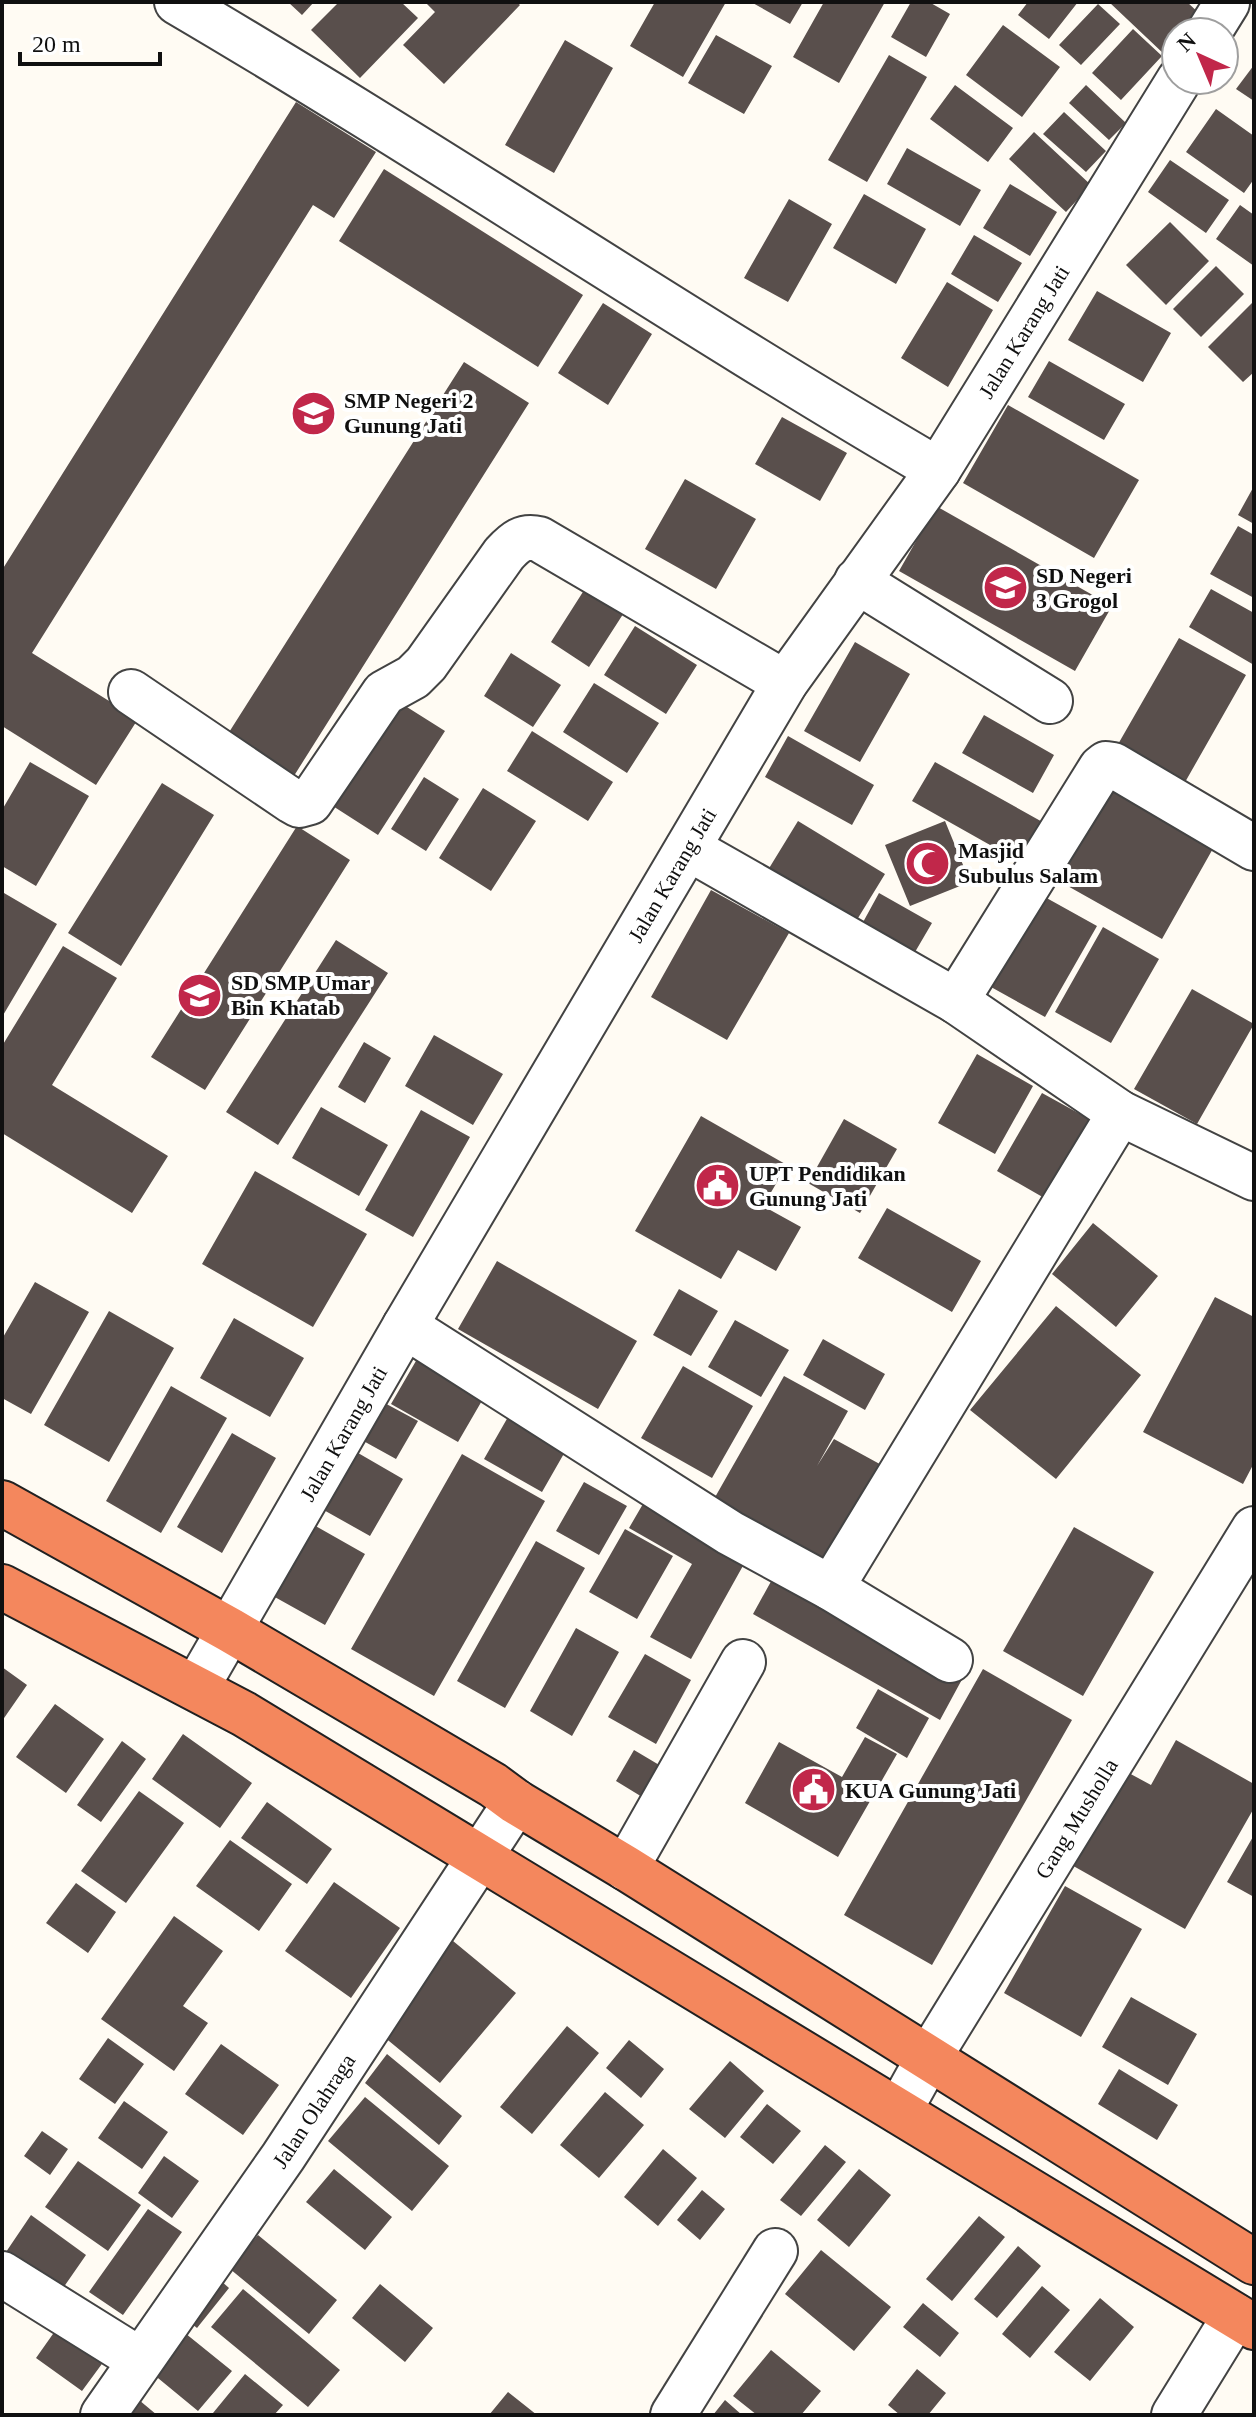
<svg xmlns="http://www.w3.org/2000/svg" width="1256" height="2417" font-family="'Times New Roman',serif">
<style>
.building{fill:#594f4c}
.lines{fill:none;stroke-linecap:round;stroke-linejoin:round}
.street-casing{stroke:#434343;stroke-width:48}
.highway-casing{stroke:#212121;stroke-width:48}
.street{stroke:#fff;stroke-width:44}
.highway{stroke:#f4875d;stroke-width:44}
.labels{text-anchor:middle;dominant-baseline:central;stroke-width:8;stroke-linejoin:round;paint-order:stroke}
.street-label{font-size:22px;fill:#101010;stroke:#fff}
.poi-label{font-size:22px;font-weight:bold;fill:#101010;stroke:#fff;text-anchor:start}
</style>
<rect width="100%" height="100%" fill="#fffbf3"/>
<path class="building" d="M288,2H314L302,15Z
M339,2H401L418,18L360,78L311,30Z
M425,2H517L520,5L444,84L403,45L435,12Z
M655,2H726L683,77L630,46Z
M751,2H803L790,24Z
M824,2H885L839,83L793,57Z
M911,2H929L950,14L926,57L891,37Z
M1028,2H1078L1049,39L1018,15Z
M1109,2H1187L1201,15L1186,32H1176V43L1165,55Z
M1098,4L1120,24L1081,65L1059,45Z
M1003,25L1060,67L1022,117L966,75Z
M1133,29L1162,56L1121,100L1092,73Z
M716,35L772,66L744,114L688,83Z
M565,40L613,68L554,173L505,145Z
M889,55L927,77L867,182L828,160Z
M1254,65V101L1236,89Z
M955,85L1013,128L988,162L930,119Z
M1086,85L1126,123L1109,140L1069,103Z
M296,102L376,152L334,218L313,205L32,653L138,719L96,785L2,726V570Z
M1216,109L1254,136V179L1244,193L1186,152Z
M1064,112L1106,151L1086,172L1043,134Z
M1034,132L1091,185L1066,212L1009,159Z
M907,148L981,190L960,226L887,184Z
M1170,160L1229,200L1206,233L1148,192Z
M384,169L583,295L538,367L339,241Z
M1010,184L1057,212L1030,256L983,228Z
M864,194L926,229L896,284L833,248Z
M789,199L832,224L788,302L744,278Z
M1240,205L1254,215V266L1216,239Z
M1170,222L1209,261L1166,305L1126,265Z
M974,235L1022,263L998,302L951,274Z
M1216,266L1244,294L1201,337L1173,309Z
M947,282L993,310L948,387L901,358Z
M1097,291L1171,333L1143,382L1068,340Z
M1254,301V372L1243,382L1208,347Z
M603,303L652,334L608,405L558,373Z
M1049,361L1125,404L1104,440L1028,397Z
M464,362L529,403L292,779L226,737Z
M1008,405L1139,480L1094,558L963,483Z
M782,417L847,453L820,501L755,464Z
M685,479L756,519L716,589L645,549Z
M1254,486V524L1238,515Z
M936,506L1112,606L1075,671L899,571Z
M1238,526L1254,535V598L1210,574Z
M588,584L627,608L589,667L551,642Z
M1211,589L1254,613V665L1189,627Z
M635,626L697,665L666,714L604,675Z
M1179,638L1246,675L1184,784L1117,746Z
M855,642L910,674L860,762L804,731Z
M511,653L561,685L533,727L484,696Z
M594,683L659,723L627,773L563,732Z
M391,697L445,731L378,835L325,801Z
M984,715L1054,755L1033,793L962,753Z
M532,731L613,782L588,821L507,771Z
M788,736L874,785L852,825L765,777Z
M30,762L89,796L36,886L2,866V810Z
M935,762L1046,824L1024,864L912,801Z
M424,777L459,799L426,851L391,829Z
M162,783L214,815L121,966L68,933Z
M1111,786L1215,845L1162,939L1057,880Z
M483,788L536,821L491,891L439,858Z
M798,821L885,874L847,936L760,883Z
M945,821L970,882L910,906L885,845Z
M297,826L350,860L205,1090L151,1057Z
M711,890L789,933L727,1040L651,997Z
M4,893L57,924L2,1017V897Z
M879,893L932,923L908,964L856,935Z
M1043,896L1097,926L1045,1017L991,987Z
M1103,927L1159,959L1111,1043L1055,1012Z
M336,940L388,973L278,1145L226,1112Z
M63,946L117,978L52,1085L168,1156L132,1213L2,1133V1046Z
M1192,989L1254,1024L1197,1124L1134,1089Z
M434,1035L503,1074L473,1125L405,1086Z
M364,1042L391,1058L365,1103L338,1087Z
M977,1054L1033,1086L995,1154L938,1123Z
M1042,1093L1091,1120L1046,1199L997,1171Z
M321,1107L388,1145L359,1196L292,1158Z
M421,1110L470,1137L413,1237L365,1210Z
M701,1116L787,1165L763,1206L801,1227L776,1271L738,1250L721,1279L635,1231Z
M844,1119L897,1149L860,1213L808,1183Z
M255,1171L367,1234L313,1327L202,1264Z
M887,1208L981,1261L952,1312L858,1258Z
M1093,1223L1158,1276L1116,1327L1052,1274Z
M497,1261L637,1341L598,1409L458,1329Z
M35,1282L89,1312L31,1414L2,1398V1339Z
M679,1289L718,1311L691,1356L653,1335Z
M1215,1297L1254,1317V1463L1243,1484L1143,1432Z
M1056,1306L1141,1375L1056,1479L970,1410Z
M109,1311L174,1348L109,1462L44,1425Z
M234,1318L304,1358L270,1417L200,1378Z
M735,1320L789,1350L761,1397L708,1367Z
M823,1339L885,1374L865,1410L803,1375Z
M420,1354L487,1392L458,1442L391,1404Z
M683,1366L753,1406L712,1478L641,1438Z
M784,1376L848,1411L817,1466L834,1439L887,1468L832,1566L714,1499Z
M171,1386L227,1418L161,1533L106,1501Z
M379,1400L418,1421L396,1459L358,1438Z
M508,1417L566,1450L542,1492L484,1459Z
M232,1433L276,1458L222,1553L177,1527Z
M346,1446L403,1479L370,1536L313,1504Z
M462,1454L545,1501L434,1696L351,1649Z
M584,1482L627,1506L599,1555L556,1531Z
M647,1497L749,1555L691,1659L650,1637L692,1564L629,1528Z
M305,1520L365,1554L325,1625L264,1591Z
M1074,1527L1154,1572L1083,1696L1003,1651Z
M625,1529L673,1556L637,1619L589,1592Z
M536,1541L585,1568L505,1708L457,1681Z
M779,1567L966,1672L940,1720L753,1614Z
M576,1628L619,1652L572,1736L530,1711Z
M645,1654L691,1680L656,1744L608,1717Z
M2,1667L27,1685L2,1721Z
M983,1669L1072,1720L932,1965L844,1915Z
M878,1689L929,1718L907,1758L856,1728Z
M55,1704L104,1739L66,1793L16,1757Z
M183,1734L252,1783L220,1828L152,1779Z
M865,1737L897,1754L838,1857L745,1803L779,1742L842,1777Z
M1176,1740L1254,1784V1808L1185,1929L1061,1859L1114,1765L1151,1785Z
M122,1741L146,1759L101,1822L77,1805Z
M634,1750L671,1772L652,1803L616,1781Z
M139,1791L184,1823L126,1903L81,1871Z
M267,1802L332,1849L307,1884L241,1838Z
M1254,1835V1897L1227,1882Z
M230,1840L292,1884L259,1931L196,1886Z
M334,1882L400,1928L351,1998L285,1951Z
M76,1883L116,1912L88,1953L46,1923Z
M1065,1886L1142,1929L1081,2037L1004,1993Z
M174,1916L223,1951L183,2006L208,2023L174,2071L101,2019Z
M447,1936L516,1993L440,2083L372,2027Z
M1131,1997L1197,2034L1168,2085L1102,2047Z
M567,2026L599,2053L532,2134L500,2107Z
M108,2038L144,2064L115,2104L79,2079Z
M629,2040L664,2069L641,2098L606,2068Z
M221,2044L279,2085L243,2135L185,2094Z
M387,2054L462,2116L439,2145L365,2083Z
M730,2061L764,2091L725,2138L689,2109Z
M1119,2069L1178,2105L1157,2140L1098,2104Z
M605,2092L644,2125L599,2178L560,2145Z
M365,2097L449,2166L412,2211L328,2141Z
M124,2101L168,2132L142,2169L98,2138Z
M767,2104L801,2131L773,2164L740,2137Z
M42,2131L68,2149L50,2175L24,2156Z
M825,2145L846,2162L801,2216L780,2200Z
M663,2149L697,2178L658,2226L624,2197Z
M164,2156L199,2181L172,2218L138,2193Z
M78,2161L141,2205L108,2251L45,2207Z
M334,2169L392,2217L365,2250L306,2202Z
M859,2169L891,2195L849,2247L817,2220Z
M702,2190L725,2209L700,2240L677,2220Z
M148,2209L182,2232L123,2315L89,2292Z
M31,2215L86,2255L61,2291L6,2252Z
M979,2216L1005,2237L952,2301L926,2279Z
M258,2235L337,2300L309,2334L230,2269Z
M1018,2246L1041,2266L997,2318L974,2299Z
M821,2250L891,2307L854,2351L785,2294Z
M211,2272L229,2288L197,2328L177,2312Z
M380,2284L433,2328L405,2362L352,2318Z
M1042,2286L1070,2310L1030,2358L1002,2334Z
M243,2289L340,2370L308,2407L211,2327Z
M1100,2298L1134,2327L1090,2381L1054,2352Z
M923,2303L959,2333L940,2357L903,2327Z
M60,2324L107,2357L82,2391L36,2358Z
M180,2329L232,2371L198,2411L147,2369Z
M771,2350L821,2391L801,2415H757L733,2396Z
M917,2369L946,2393L928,2415H900L888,2405Z
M245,2374L283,2405L274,2415H215L213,2413Z
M127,2390L157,2415H106Z
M508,2392L537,2415H489Z
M725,2400L742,2415H713Z"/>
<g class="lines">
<defs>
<g id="street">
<path d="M177,2C434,153 681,320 938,470"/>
<path d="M1209,32L1227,3"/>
<path d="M857,581L1050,701"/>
<path d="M131,692L292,801L299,805L310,802L384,693L413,677L426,664L504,554C515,542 523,535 539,539L785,683"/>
<path d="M688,848L956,1001L1120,1113L1254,1178"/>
<path d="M956,1001L1101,768L1106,764L1113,765L1254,848"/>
<path d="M405,1326L730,1533L831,1588L950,1660"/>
<path d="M831,1588L1120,1113"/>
<path id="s1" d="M196,1688L405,1326L785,683L938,470L1179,80"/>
<path d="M626,1868L743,1662"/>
<path id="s2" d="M899,2111L928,2059L1254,1529"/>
<path d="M2,2274L140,2360"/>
<path id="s3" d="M103,2415L283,2157L516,1802"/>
<path d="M673,2415L775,2251"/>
<path d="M1174,2415L1235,2316"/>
</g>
<path id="highway" d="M2,1503L230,1630L493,1785L516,1802L626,1868L1254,2262
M2,1587L244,1714L1254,2327"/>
</defs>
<use href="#street" class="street-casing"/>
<use href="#highway" class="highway-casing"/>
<use href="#street" class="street"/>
<use href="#highway" class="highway"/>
</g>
<defs>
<symbol id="school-disc" viewBox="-11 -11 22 22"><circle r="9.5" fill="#c1274a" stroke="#fff"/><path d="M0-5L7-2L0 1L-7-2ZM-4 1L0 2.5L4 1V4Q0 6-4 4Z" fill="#fff"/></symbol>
<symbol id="mosque-disc" viewBox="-11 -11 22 22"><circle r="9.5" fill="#c1274a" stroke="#fff"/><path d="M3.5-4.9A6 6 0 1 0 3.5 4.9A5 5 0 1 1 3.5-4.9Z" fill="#fff"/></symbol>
<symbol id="civic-disc" viewBox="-11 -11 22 22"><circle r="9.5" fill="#c1274a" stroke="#fff"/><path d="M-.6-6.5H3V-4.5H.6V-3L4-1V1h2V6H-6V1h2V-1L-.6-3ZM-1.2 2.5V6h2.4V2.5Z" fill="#fff"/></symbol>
</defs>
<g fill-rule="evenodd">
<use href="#school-disc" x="288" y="388" width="51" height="51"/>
<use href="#school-disc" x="980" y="562" width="51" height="51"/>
<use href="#mosque-disc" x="902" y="838" width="51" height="51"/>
<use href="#school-disc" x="174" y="970" width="51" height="51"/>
<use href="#civic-disc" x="692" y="1160" width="51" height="51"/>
<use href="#civic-disc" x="788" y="1764" width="51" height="51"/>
</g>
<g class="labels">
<g class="street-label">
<text stroke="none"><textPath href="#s1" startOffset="1590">Jalan Karang Jati</textPath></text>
<text stroke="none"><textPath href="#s1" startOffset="942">Jalan Karang Jati</textPath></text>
<text stroke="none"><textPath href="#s1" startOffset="294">Jalan Karang Jati</textPath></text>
<text stroke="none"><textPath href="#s2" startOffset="342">Gang Musholla</textPath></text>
<text stroke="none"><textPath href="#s3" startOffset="370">Jalan Olahraga</textPath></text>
</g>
<g class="poi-label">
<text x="344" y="400">SMP Negeri 2<tspan x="344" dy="25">Gunung Jati</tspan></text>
<text x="1036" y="575">SD Negeri<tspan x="1036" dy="25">3 Grogol</tspan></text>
<text x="958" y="850">Masjid<tspan x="958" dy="25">Subulus Salam</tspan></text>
<text x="231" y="982">SD SMP Umar<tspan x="231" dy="25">Bin Khatab</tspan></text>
<text x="749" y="1173">UPT Pendidikan<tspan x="749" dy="25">Gunung Jati</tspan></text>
<text x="845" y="1790">KUA Gunung Jati</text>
</g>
</g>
<rect width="1256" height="2417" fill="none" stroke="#101010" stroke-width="8"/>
<g transform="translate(1200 56) rotate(316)"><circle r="38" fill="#ffffff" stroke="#9f9f9f" stroke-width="2"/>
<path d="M0-6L14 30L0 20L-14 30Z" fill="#c1274a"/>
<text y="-12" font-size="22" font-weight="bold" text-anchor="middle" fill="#101010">N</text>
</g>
<path d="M20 52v12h140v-12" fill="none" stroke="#101010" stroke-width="4"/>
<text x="32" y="52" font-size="24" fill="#101010" stroke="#ffffff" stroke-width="6" paint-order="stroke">20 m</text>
</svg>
